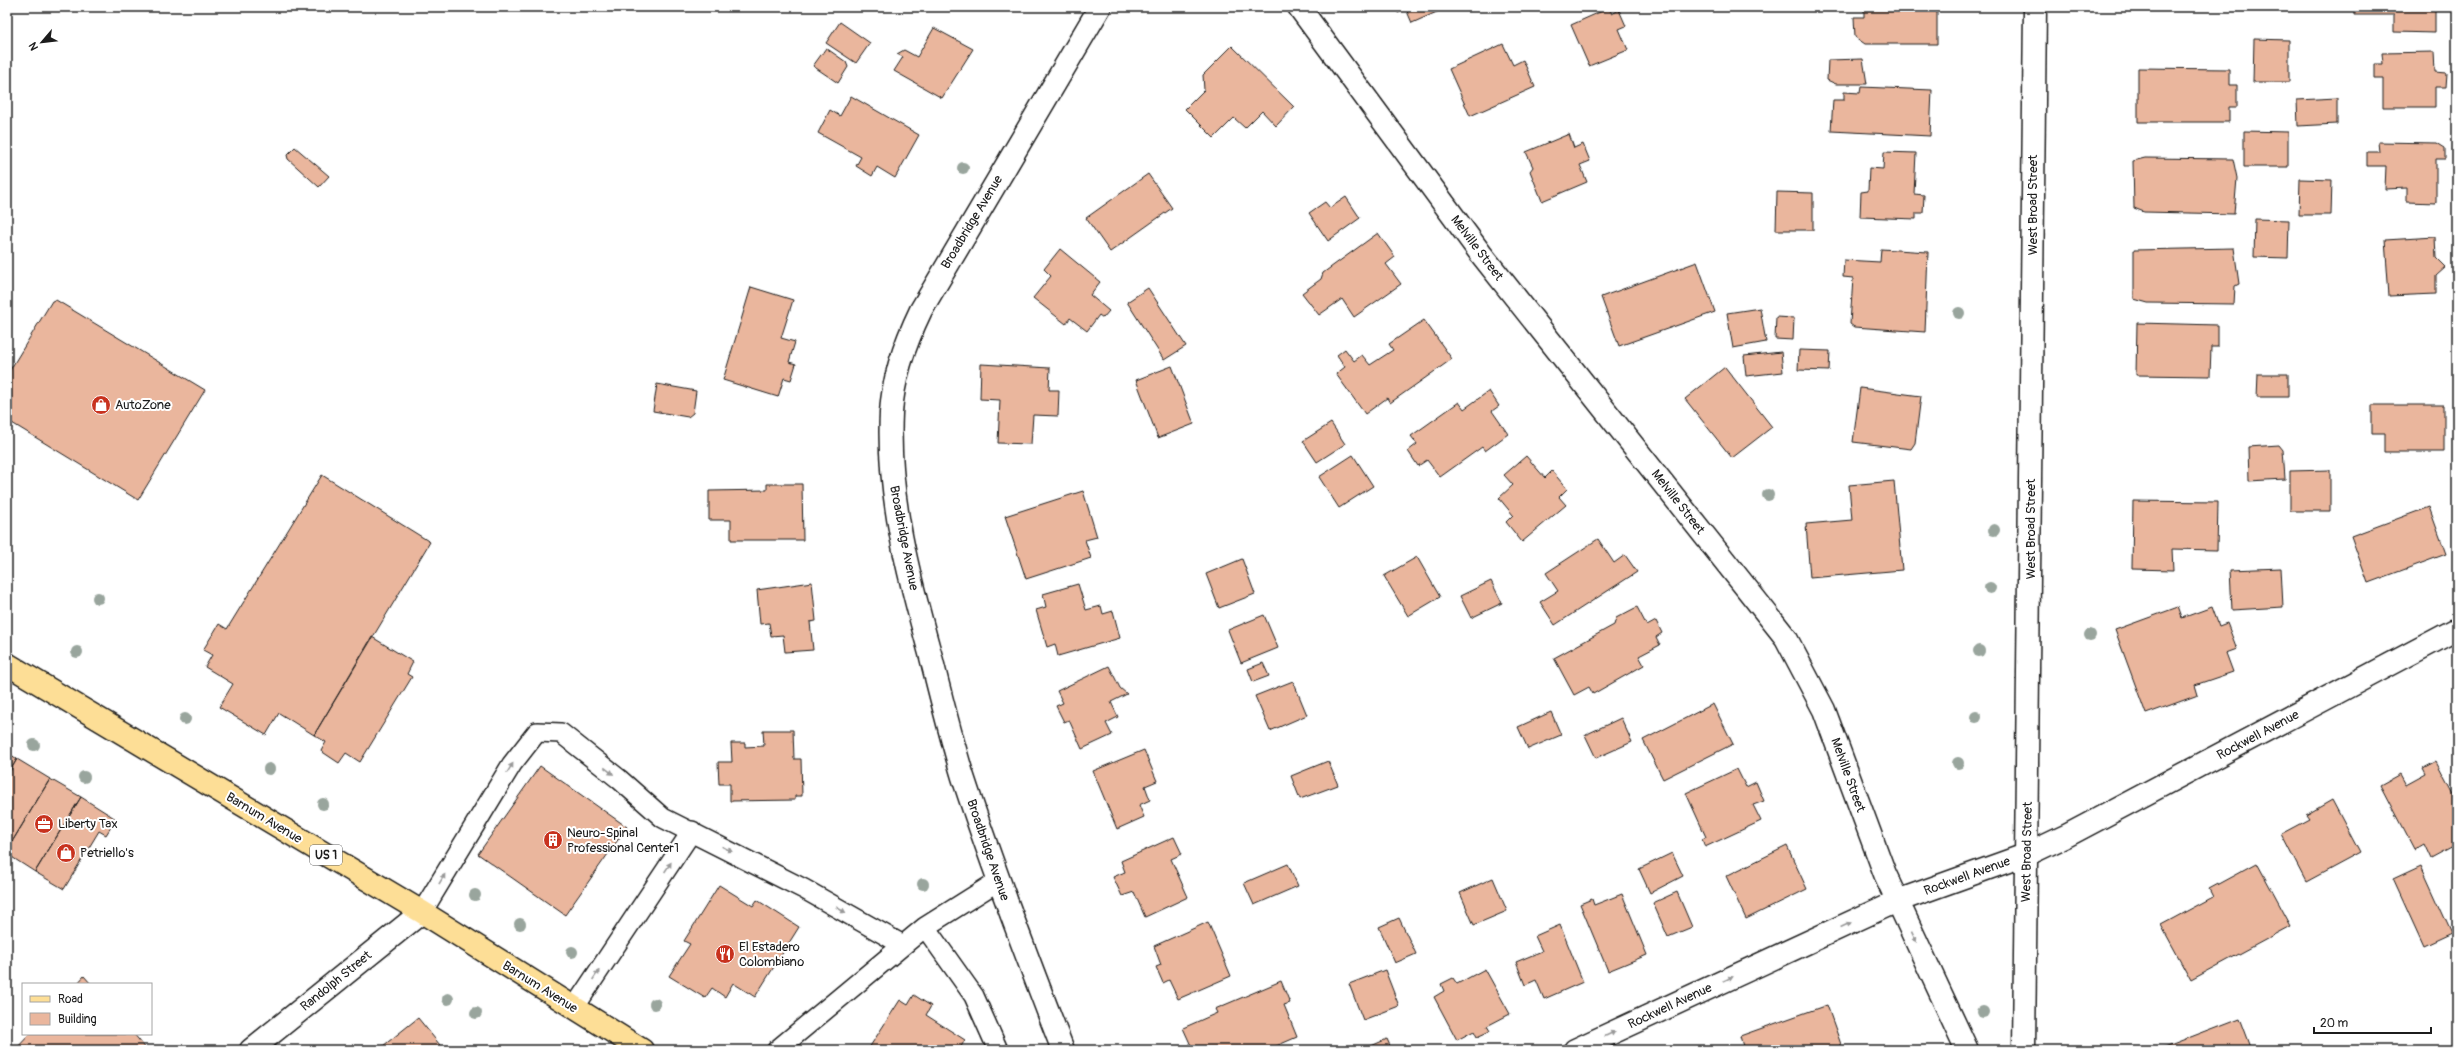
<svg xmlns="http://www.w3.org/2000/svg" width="2464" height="1057" font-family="Pangolin,sans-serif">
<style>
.building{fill:#eab69d;stroke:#1c1c1c}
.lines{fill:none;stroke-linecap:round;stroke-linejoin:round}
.lane-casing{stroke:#1c1c1c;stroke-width:22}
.street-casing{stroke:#1c1c1c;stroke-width:25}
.secondary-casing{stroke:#1c1c1c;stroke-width:25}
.primary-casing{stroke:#1c1c1c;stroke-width:25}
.lane{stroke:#fff;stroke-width:19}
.street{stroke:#fff;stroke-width:22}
.secondary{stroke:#fff;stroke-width:22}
.primary{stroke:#fdde96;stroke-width:22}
.tree{fill:#99a59d}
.oneway{fill:#999}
.labels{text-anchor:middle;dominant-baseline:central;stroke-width:4;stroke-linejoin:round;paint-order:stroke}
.shield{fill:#fff;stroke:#606060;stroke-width:1}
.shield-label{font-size:12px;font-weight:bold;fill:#1c1c1c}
.street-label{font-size:13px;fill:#1c1c1c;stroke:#fff}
.poi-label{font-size:13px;fill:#1c1c1c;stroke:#fff;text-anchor:start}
</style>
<rect width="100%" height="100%" fill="#fff"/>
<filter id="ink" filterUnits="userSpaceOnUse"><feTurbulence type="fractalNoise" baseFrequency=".025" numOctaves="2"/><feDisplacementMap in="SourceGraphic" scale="8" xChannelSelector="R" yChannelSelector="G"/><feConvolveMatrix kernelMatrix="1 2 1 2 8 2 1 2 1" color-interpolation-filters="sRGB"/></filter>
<g filter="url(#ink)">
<path class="building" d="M1396,7H1448L1412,23L1406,9L1398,13Z
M1864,7H1937V44H1865L1855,37L1854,17H1864Z
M2355,7H2435V33L2394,32V15H2355Z
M1609,8L1612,14L1619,10L1626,26L1619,29L1628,50L1589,66L1571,25Z
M840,22L870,43L856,63L826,43Z
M934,28L973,49L942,98L894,71L903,57L897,54L904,50L917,57Z
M2254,39L2289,40V82H2253Z
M1503,44L1513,65L1523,60L1535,87L1470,116L1449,69Z
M1232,46L1294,107L1276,126L1262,111L1245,128L1234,118L1214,138L1185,109L1204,90L1203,75Z
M826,48L846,62L848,67L838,83L813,66Z
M2434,52L2435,72L2447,73L2446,87H2435V107H2383V78H2374V64H2383L2382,53Z
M1863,59L1867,84H1836L1827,80L1828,60Z
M2138,68L2229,69V85H2237V107H2229V122H2138Z
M1861,87L1932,90L1930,136L1831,131L1833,100H1844V92L1860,93Z
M851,96L919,135L895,178L877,167L872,176L856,166L861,157L818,133L830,110L840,116Z
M2337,98V124L2298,126L2297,100Z
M2244,131L2288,132V167H2244Z
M1569,134L1574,148L1583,144L1590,161L1580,165L1587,182L1542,201L1530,171L1533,167L1526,152Z
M2378,142L2437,143L2445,148V159H2436V203L2407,202V188L2385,189L2386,166H2367V152H2379Z
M295,147L329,176L319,187L288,159L287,155Z
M1884,152L1916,153L1914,194L1924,195L1923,213H1916V219L1860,217L1861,192L1868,191L1869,168L1883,169Z
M2145,158L2233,159L2237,178L2234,214L2144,212L2134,208L2133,161Z
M1148,174L1172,208L1110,252L1086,218Z
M2300,179L2332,180L2331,215H2299Z
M1777,192L1813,193V230H1776Z
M1346,197L1360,218L1328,241L1309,213L1325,202L1330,208Z
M2255,219L2289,220L2288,258L2254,257Z
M1378,233L1395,257L1386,264L1401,284L1354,317L1342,299L1319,315L1302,293L1321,279L1323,273Z
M2435,237L2436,257L2446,267L2436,276V294L2389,296L2385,240Z
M2234,248L2239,284L2235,286L2234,304L2148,303L2134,299V250Z
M1060,249L1100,282L1090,295L1109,311L1103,318L1099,315L1087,331L1070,318L1066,324L1033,298L1051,276L1044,269Z
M1881,249L1928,252L1925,332L1854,327L1850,324L1853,278L1843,277L1844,260L1880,262Z
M1697,262L1715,312L1619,346L1601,297Z
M751,287L793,300L781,338L795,342L789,362L796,364L791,380L784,378L778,397L723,380Z
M1148,288L1186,346L1164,360L1127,302Z
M56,300L205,390L138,500L7,420V375L52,301Z
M1760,308L1766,342L1733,348L1727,313Z
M1776,317L1794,318L1793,340L1775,339Z
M1424,320L1452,359L1390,403L1387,398L1365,414L1336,374L1345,367L1337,355L1345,349L1354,361L1362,355L1370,365L1393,350L1389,344Z
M2137,323L2218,325V347H2211L2210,376L2136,375Z
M1799,350L1830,351L1829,371L1798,370Z
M1781,352L1783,372L1746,376L1744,356Z
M981,364L1050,368L1049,390H1059L1058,416L1033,415L1031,444L998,443L1000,400L980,399Z
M1172,366L1194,424L1158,438L1136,380Z
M1725,367L1772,427L1732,458L1685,399Z
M2258,374H2288V397H2257Z
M657,384L696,391L693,413L688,417L653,411Z
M1860,388L1921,396L1915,443L1911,449L1853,442Z
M1489,391L1499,406L1492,411L1508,434L1485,451L1482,447L1440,477L1427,460L1418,466L1408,451L1417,444L1411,436L1459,402L1464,409Z
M2372,405H2444V452H2384V434H2372Z
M1331,423L1345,444L1317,462L1303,441Z
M2279,445L2283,450L2285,479L2249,481L2248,447Z
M1353,455L1373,486L1339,508L1319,477Z
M1526,456L1545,478L1552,471L1567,489L1559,497L1566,505L1522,542L1506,522L1513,515L1499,498L1513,485L1504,475Z
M2330,470V511H2290V471Z
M322,475L430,542L314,735L279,713L266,735L219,707L233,684L205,667L212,655L203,650L219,624L227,629Z
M1894,481L1902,570L1810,578L1806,524L1852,520L1849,485Z
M767,484H802L803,540H731V520H709V491L767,490Z
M1083,491L1097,537L1085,540L1091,558L1026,579L1005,516Z
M2133,501L2218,502L2217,550L2172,549L2173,570L2132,569Z
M2429,507L2446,554L2368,583L2351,536Z
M1598,539L1614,563L1625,555L1637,572L1555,625L1540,602L1558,591L1546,573Z
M1417,557L1440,597L1408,616L1384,576Z
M1242,559L1255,594L1219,608L1206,574Z
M2281,568L2283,607L2232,610L2230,570Z
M1491,581L1502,603L1471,618L1460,596Z
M812,582L816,621L810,622L813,650L785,652L783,635L771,636L769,623L760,624L757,590Z
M1078,584L1086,610L1101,606L1103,614L1113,611L1120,638L1058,656L1055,644L1047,647L1036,610L1046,607L1043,594Z
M1637,607L1647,626L1656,621L1662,633L1656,637L1660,645L1639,656L1644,665L1593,694L1589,687L1574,695L1554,658L1614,625L1616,618Z
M2178,607L2182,618L2212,607L2219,626L2227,623L2237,649L2226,653L2233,672L2195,685L2198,695L2146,714L2115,630Z
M1264,615L1278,648L1241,663L1228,630Z
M372,637L413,662L407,674L412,677L360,762L346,753L339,763L321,751L326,742L314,735Z
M1263,663L1269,676L1253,682L1248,669Z
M1109,666L1120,688L1127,694L1111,702L1118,717L1106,723L1112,735L1082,749L1069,720L1064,722L1056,706L1063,703L1057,691Z
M1293,681L1307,715L1270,731L1255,696Z
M1713,704L1733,744L1663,779L1643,740Z
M1551,712L1561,735L1528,749L1518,727Z
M1621,718L1632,742L1596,758L1585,735Z
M763,730H793L794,759H801L802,796H795V800L730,801V784H719L718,762H732L731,743H745V747L764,746Z
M1144,750L1157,781L1145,786L1150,800L1139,805L1144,817L1117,829L1093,771Z
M7,752L17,759L7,776Z
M17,759L50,779L7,850V776Z
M1328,761L1338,785L1300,799L1291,776Z
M2436,761L2457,801V845L2431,859L2424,844L2414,850L2380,785L2400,774L2406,785L2426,774L2423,768Z
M540,766L627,827L565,915L478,854Z
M1737,769L1746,787L1756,782L1764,801L1753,805L1761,821L1705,847L1702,839L1706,837L1686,793Z
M50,779L81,797L35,872L7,854V850Z
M81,797L116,819L106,835L99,831L64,889L35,872Z
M2332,800L2360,853L2306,882L2281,834L2309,819L2306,815Z
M1174,837L1182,854L1171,859L1188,897L1145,917L1134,892L1122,896L1113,877L1125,872L1121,861Z
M1787,846L1807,889L1746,919L1726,876Z
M1672,853L1683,876L1650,893L1639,869Z
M2257,863L2291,926L2191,980L2161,925L2213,897L2209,889Z
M1288,864L1298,886L1254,905L1244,883Z
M2421,866L2452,934L2424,947L2393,879Z
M1493,878L1507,911L1474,925L1460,893Z
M719,885L753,906L757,900L799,927L755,997L733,983L725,997L712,988L705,998L669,976L690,944L684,941Z
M1677,892L1692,927L1668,937L1653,903Z
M1622,894L1647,955L1608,971L1580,904L1592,899L1594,905Z
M1399,918L1416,954L1395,963L1379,927Z
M1208,922L1231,976L1178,999L1169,980L1163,983L1156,967L1161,965L1154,946Z
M1560,925L1583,982L1544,999L1536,980L1525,985L1516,962L1542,951L1535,936Z
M1485,969L1510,1014L1487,1026L1490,1031L1477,1037L1474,1031L1457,1040L1434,997L1444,991L1441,984L1453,978L1457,984Z
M1385,970L1399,1006L1363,1020L1349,984Z
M84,976L91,984H77Z
M1281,981L1290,1003L1284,1005L1297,1037L1267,1050H1193L1183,1028L1217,1013L1215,1009Z
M914,995L931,1006L926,1015L965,1040L959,1050L869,1048L900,1000L908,1005Z
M1827,1005L1843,1050H1744L1740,1036Z
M418,1018L444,1050H378Z
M2240,1018L2252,1050H2157Z
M30,1034H134L147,1050H15Z
M1387,1039L1392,1050H1362Z"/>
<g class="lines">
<defs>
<path id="lane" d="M422,912L512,764L537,732L561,733L619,779L663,818L804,889L903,945
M925,927L998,881
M574,1008L692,831
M777,1050L925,927L974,996L998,1050"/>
<path id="street" d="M1299,7L1481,254L1786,638L1824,710L1885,874L1967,1050
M251,1050L422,912
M1063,1050C1028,960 993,869 963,777C951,738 941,697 931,657C909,577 887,497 891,413C893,376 905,343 921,310L1100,7
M1575,1050L1897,901L2028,854L2068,835L2457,629"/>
<path id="secondary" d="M2024,1050L2035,7"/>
<path id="primary" d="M7,664L422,912L642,1050"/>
</defs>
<use href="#lane" class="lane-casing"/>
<use href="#street" class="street-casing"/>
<use href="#secondary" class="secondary-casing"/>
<use href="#primary" class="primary-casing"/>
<use href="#lane" class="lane"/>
<use href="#street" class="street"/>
<use href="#secondary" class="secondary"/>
<use href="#primary" class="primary"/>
</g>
<g class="tree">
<circle cx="963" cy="168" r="6"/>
<circle cx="1959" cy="313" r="6"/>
<circle cx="1768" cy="495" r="6"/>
<circle cx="1994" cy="530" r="6"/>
<circle cx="1990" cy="588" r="6"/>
<circle cx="98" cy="598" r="6"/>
<circle cx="2090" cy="635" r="6"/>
<circle cx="1979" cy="651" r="6"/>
<circle cx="77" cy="652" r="6"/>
<circle cx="1976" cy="717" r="6"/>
<circle cx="185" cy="719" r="6"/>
<circle cx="34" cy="745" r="6"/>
<circle cx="1958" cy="763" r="6"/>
<circle cx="269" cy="769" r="6"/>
<circle cx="84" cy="777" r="6"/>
<circle cx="323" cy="804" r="6"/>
<circle cx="923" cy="884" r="6"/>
<circle cx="475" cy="895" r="6"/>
<circle cx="520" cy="924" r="6"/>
<circle cx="572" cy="952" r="6"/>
<circle cx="448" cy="999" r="6"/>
<circle cx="655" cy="1004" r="6"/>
<circle cx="1983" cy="1012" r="6"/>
<circle cx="476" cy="1013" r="6"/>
</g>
<defs><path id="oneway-solid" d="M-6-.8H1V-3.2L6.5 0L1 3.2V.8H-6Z"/></defs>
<g class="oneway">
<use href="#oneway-solid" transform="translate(510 768) rotate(-58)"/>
<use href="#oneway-solid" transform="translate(609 771) rotate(38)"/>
<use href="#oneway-solid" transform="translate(727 849) rotate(27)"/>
<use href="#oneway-solid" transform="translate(668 867) rotate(-56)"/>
<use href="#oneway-solid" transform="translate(442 879) rotate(-59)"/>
<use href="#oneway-solid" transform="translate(841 910) rotate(30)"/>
<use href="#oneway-solid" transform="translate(1846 925) rotate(-25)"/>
<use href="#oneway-solid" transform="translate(1914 937) rotate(65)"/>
<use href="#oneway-solid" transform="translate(596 975) rotate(-56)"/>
<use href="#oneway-solid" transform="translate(1728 979) rotate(-25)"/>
<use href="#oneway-solid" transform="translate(1610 1034) rotate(-25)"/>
</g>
</g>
<defs>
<symbol id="shop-disc" viewBox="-11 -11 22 22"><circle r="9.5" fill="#c8321e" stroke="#fff"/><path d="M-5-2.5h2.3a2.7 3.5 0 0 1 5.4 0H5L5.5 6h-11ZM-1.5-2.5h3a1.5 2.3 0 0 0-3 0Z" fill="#fff"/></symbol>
<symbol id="office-disc" viewBox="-11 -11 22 22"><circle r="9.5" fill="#c8321e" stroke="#fff"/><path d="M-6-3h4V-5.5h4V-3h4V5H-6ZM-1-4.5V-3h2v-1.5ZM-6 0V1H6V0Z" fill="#fff"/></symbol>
<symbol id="building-disc" viewBox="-11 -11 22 22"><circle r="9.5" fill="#c8321e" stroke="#fff"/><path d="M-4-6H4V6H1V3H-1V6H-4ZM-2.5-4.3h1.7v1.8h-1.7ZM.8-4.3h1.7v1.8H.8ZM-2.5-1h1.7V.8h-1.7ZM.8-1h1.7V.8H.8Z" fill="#fff"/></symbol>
<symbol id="restaurant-disc" viewBox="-11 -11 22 22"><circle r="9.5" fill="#c8321e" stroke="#fff"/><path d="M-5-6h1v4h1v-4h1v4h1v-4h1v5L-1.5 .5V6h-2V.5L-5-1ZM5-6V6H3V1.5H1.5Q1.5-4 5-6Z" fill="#fff"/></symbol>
</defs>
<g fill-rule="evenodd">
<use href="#shop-disc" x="90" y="394" width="22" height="22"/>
<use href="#office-disc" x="33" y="813" width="22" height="22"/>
<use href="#building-disc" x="542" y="829" width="22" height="22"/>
<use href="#shop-disc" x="55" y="842" width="22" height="22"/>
<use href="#restaurant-disc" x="714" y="943" width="22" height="22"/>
</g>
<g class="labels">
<rect class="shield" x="310" y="845" width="32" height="20" rx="3"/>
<g class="shield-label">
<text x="326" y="855">US 1</text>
</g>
<g class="street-label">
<text transform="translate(2033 205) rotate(-90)">West Broad Street</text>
<text transform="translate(972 222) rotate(-59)">Broadbridge Avenue</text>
<text transform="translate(1477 248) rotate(53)">Melville Street</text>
<text transform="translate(1678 502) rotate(52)">Melville Street</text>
<text transform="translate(2031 529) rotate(-90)">West Broad Street</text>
<text transform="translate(904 538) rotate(79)">Broadbridge Avenue</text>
<text transform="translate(2258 735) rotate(-28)">Rockwell Avenue</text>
<text transform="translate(1848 775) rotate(70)">Melville Street</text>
<text transform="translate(264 818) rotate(31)">Barnum Avenue</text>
<text transform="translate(988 850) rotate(71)">Broadbridge Avenue</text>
<text transform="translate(2027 852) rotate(-89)">West Broad Street</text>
<text transform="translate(1967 876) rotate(-20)">Rockwell Avenue</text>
<text transform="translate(336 981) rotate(-39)">Randolph Street</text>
<text transform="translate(540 987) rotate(32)">Barnum Avenue</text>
<text transform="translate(1670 1006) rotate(-25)">Rockwell Avenue</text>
</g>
<g class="poi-label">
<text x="115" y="405">AutoZone</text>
<text x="58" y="824">Liberty Tax</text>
<text x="567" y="833">Neuro-Spinal<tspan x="567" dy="15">Professional Center1</tspan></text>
<text x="80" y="853">Petriello's</text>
<text x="739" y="947">El Estadero<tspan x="739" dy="15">Colombiano</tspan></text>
</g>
</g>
<rect width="2464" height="1057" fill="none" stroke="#fff" stroke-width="24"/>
<rect x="12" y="12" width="2440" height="1033" fill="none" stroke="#1c1c1c" stroke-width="1.5" filter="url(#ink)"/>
<rect x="22" y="983" width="130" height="52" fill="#ffffff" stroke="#a4a4a4"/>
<rect x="30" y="996" width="20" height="6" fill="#fdde96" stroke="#a4a4a4"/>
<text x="58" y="1003" font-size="12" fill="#1c1c1c">Road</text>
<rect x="30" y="1013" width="20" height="12" fill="#eab69d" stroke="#a4a4a4"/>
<text x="58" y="1023" font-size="12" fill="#1c1c1c">Building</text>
<g transform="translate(42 42) rotate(242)" stroke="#ffffff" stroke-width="3" paint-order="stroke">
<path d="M0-3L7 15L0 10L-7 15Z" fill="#1c1c1c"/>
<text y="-6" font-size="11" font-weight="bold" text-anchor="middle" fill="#1c1c1c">N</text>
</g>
<path d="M2314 1027v6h117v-6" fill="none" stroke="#1c1c1c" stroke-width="2"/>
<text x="2320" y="1027" font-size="12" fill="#1c1c1c" stroke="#ffffff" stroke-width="3" paint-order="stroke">20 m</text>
</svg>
